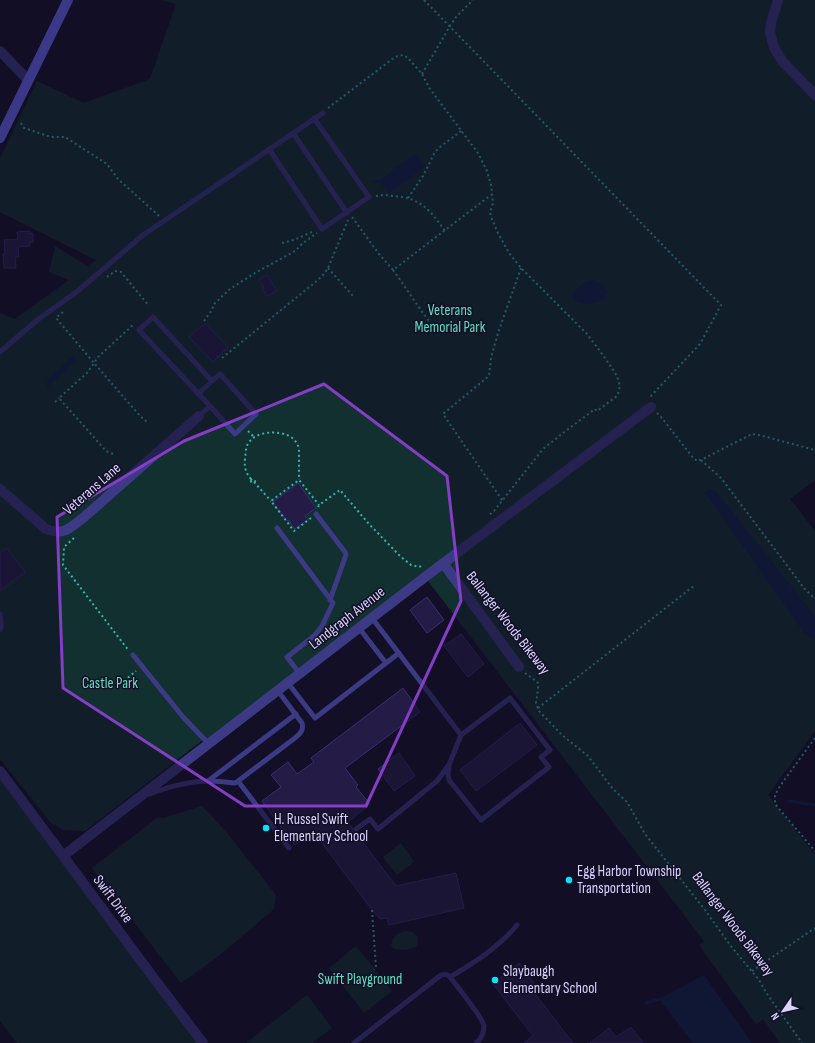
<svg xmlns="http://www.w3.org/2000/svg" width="815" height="1043" font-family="'Sofia Sans Condensed',sans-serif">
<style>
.green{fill:#12302f}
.water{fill:#0c2248}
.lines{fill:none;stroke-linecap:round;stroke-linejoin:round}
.stream{stroke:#0c2248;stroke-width:3}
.building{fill:#241b47;stroke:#3b2d73}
.path{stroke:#2fb8b0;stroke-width:2;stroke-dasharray:2 3;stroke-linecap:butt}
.service{stroke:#3d3a85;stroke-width:5}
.minor{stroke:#3d3a85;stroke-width:10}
.secondary{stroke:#6f6bff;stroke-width:10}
.marked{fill:none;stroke:#843dc5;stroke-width:3;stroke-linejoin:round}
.poi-dot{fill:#00e5ff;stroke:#130f26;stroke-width:1.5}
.labels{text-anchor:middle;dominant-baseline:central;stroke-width:3;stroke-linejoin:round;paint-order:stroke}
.park-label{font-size:15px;fill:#5fe0c0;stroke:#130f26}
.street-label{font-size:15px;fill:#d9d4ff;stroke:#130f26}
.poi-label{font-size:15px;fill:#d9d4ff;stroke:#130f26;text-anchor:start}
</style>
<rect width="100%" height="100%" fill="#130f26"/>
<path class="green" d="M162,0H815V480L790,499L815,531V731L768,795L815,855V1043H780L763,1019L756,1024L699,945L704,941L425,577L209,744L204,739L85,831L63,830L51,823L0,759V313L15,319L69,280L49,272L55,246L87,266L96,260L0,212V158L37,81L84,103L150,79L176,4Z
M0,776L197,1043H17L0,1021Z
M202,806L227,833L276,895L274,909L216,958L181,983L92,868L157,818H164Z
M401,843L414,862L397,875L383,857Z
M406,931L413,932L418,937V943L416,947L406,950L394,949L391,945C393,936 396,934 406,931Z
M356,946L392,991L364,1013L329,968Z
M307,995L332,1028L312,1043H246Z"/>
<path class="water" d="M415,153L424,165L422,169L390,193L379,181Z
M592,280C598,281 604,285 608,291C607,303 585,307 576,301C573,300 573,297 572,294L584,282Z
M73,356L75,358L76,361L69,367L52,383L47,380Z
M709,489L715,490L815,616V640L805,634L705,493Z
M704,975L752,1043H693L659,999Z"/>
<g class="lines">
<path class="stream" d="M374,182L379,181
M48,385L49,382
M789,801L815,805
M646,1003L659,999"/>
</g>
<path class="building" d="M30,231V234L33,233V242H30V246L18,247L19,257H15L16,268H4L3,254H5L4,240L18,239L17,232Z
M267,275L277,291L267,296L262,288L264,287L259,280Z
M205,323L228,347L213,362L189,337Z
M298,483L316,508L305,516L308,519L295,529L288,520L287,521L273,502Z
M7,548L25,572L0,591V553Z
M427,597L444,620L427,633L410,610Z
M461,634L484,664L468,677L444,646Z
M403,688L420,712L345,768L358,785L356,787L370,804L348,822L352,828L353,832L356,833L396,886L456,873L464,908L389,925L387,918L380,919L372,910L313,831L295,845L262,801L281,787L271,775L288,762L297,774L314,762L311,758Z
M520,723L537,745L476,791L460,770Z
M399,753L415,776L394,791L378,769Z
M519,963L534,983L529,986L573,1043H524L533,1036L493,984Z
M631,1027L643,1043H590L609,1028L616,1037Z"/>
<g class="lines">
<path class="path" d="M424,0L721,305L700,344L650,397
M422,74L450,26L456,17L473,0
M328,108L395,57L403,55L408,58L416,67L422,74L430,89L478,153L487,171L491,185L493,203L490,212L491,217L498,233L509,253L521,268L587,334L603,355L617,376L620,386L618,394L617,396L597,411L595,409L563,433L543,449L494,511L489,515
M21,123L24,128L51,137H65L107,164L118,179L159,216
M376,196C381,195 386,195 392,196C420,197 430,210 445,231
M408,198L423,176L435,152L440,147L461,131
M352,217L379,254L393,270L491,195
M282,243L294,240L314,231
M328,268L353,296
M393,270C407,289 419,309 434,327
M107,277L115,271L121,272L149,306
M63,312L56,318L94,363L98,357L133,325
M204,321L212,310L214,304L230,289L255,273L295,251L303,243L317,233
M222,358L318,280L324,274L328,268L348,220
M55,402L59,398
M657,413L661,417L694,459L698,461L701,460L752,434L759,435L815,450
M248,431L254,437
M113,454L106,451L59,398L87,373L94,363L140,416L147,422
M701,460L721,478L804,588L815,599
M251 481a2 2 0 1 1 4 0a2 2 0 1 1-4 0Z
M251,479C246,473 244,468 245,459C246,453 245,446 250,441C258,431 280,430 291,437C295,440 298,444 299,449V480
M254,482L271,501
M502,500L443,414L489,376L491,358L498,333L521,268
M318,507L319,505L340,490L369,524L400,556L411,565L419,567L424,565
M311,518L294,531L271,501L299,480L319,505
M74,538L64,547L63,565L129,651
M525,673L536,681L538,683V689L536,703L539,711L562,735L588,756L613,789L627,802L645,834L705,910L730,945L759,980L767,994L802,1043
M124,681L136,671
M538,708L695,585
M815,738L780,786L775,795V804L815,851
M372,910L376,968L374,969
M752,971L815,928"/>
<path class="service" d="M293,133L347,213
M269,149L322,229L369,197L314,118
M0,352L36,321L79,290L143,235L323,113
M198,394L212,381
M199,416L210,406L235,434L256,414L220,374L212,381L153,317L139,330L210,406
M316,514L345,552L346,555L330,600
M277,528L333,603L322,626L314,636L287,657L300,674
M0,614L1,626L0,630
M372,618L461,735
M359,628L386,663
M133,655L183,717L209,744
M288,683L315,718L399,653
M510,698L550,750L541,757L549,767L481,820L449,780L448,774L449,765L461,735Z
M208,781L296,714
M238,781L289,848
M149,794C169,787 188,781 210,781C218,781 226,782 235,783L238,781L295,738C300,734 304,730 302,723L278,691
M356,829L370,819L378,829L437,781L448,766
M450,977C474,963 499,947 517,925
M354,1043L441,975C445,974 447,974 450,977C456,985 483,1018 484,1026C484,1033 481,1039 476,1043"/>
<path class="minor" d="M778,0L771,23L770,32L774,48L783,62L815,95
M0,51L28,80
M0,489L46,529C62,536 71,528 83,518L199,416
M443,563L519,667
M0,771L153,977L203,1043
M63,856L425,577L651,407"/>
<path class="secondary" d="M0,138L68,0"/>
</g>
<path d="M0 0H815V1043H0ZM324,384L447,476L461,601L366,806H245L63,688L57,517L184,441Z" fill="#130f26" fill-opacity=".55" fill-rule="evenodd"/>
<path class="marked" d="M324,384L447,476L461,601L366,806H245L63,688L57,517L184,441Z"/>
<g class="poi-dot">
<circle cx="266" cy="828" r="4"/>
<circle cx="569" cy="880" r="4"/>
<circle cx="495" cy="980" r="4"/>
</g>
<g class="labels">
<g class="park-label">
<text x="450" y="310">Veterans<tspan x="450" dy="17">Memorial Park</tspan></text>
<text x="110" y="683">Castle Park</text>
<text x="360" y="979">Swift Playground</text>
</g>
<g class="street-label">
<text transform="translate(92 489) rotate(-41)">Veterans Lane</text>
<text transform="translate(347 618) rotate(-38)">Landgraph Avenue</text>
<text transform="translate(508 623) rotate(52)">Ballanger Woods Bikeway</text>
<text transform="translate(113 899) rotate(53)">Swift Drive</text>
<text transform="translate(733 924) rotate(53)">Ballanger Woods Bikeway</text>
</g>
<g class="poi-label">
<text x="274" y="819">H. Russel Swift<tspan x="274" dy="17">Elementary School</tspan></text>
<text x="577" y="871">Egg Harbor Township<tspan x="577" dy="17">Transportation</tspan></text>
<text x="503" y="971">Slaybaugh<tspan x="503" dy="17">Elementary School</tspan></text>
</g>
</g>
<g transform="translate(783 1011) rotate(236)" stroke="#130f26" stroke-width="3" paint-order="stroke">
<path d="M0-3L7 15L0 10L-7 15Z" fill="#d9d4ff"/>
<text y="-6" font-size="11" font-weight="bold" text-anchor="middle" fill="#d9d4ff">N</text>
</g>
</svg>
